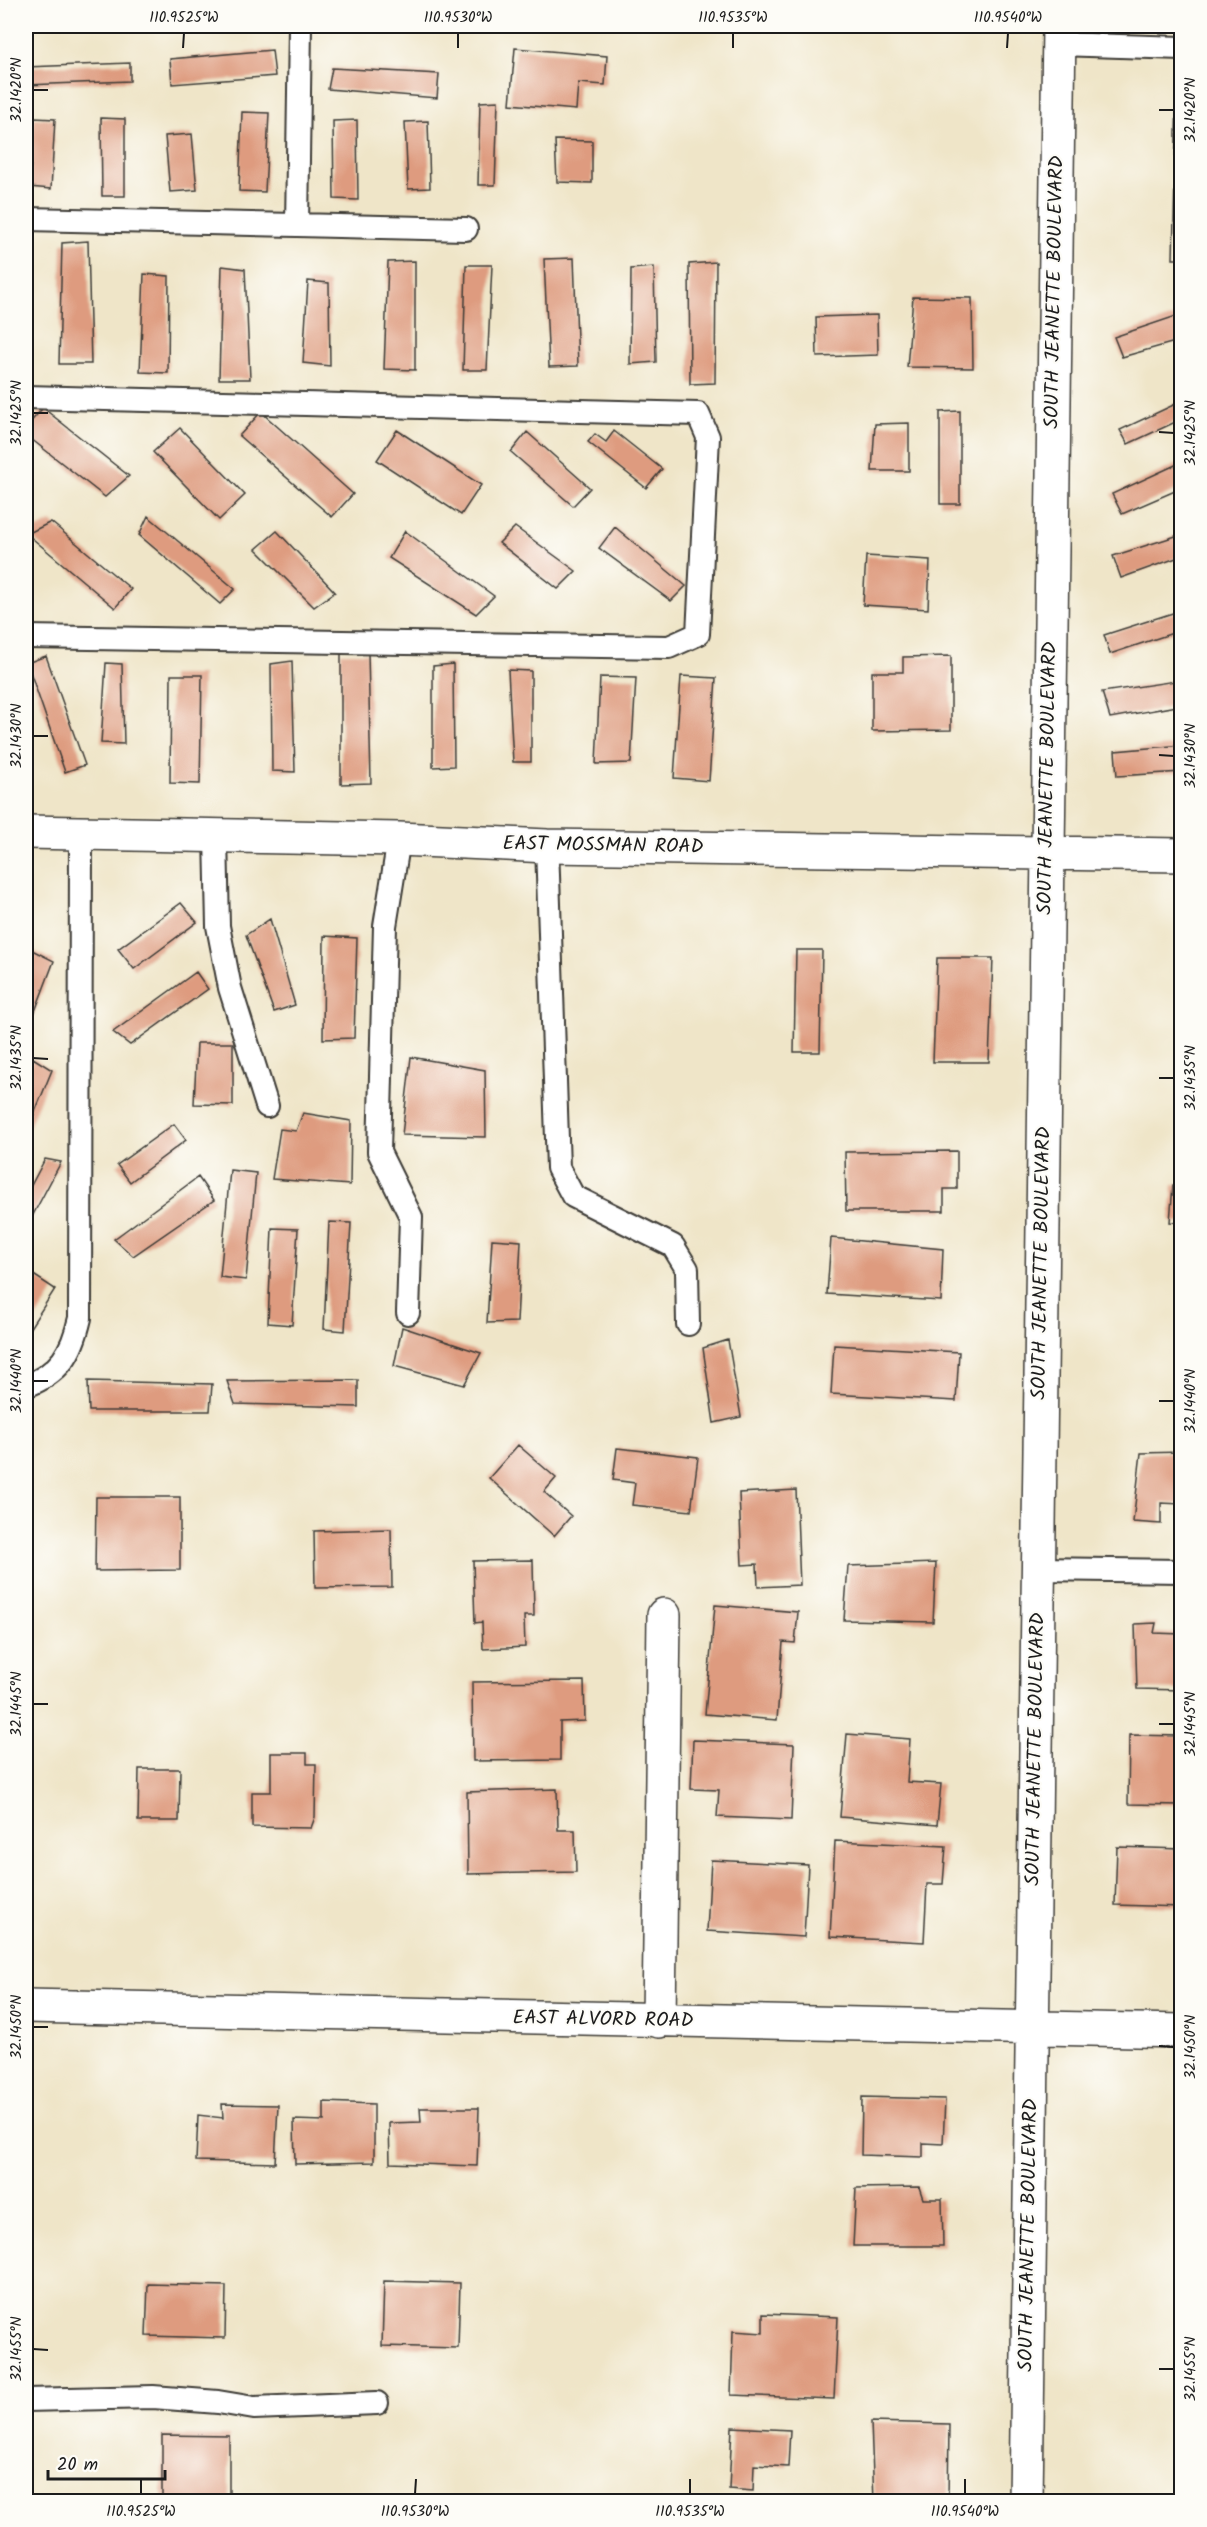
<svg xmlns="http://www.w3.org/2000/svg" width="1207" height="2527" font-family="Kalam,sans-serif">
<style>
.building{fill:#de9b7f}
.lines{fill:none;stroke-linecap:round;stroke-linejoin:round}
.lane-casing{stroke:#3c3a36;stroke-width:26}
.street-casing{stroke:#3c3a36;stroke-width:36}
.lane{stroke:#fff;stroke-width:22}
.street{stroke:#fff;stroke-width:33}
.ticks{fill:none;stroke:#1c1c1c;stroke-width:2}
.labels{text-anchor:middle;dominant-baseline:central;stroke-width:4.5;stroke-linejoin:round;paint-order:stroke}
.street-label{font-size:20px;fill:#1c1c1c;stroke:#fdfcf7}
.neatline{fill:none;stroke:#1c1c1c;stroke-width:2}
.ticks-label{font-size:15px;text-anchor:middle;fill:#1c1c1c}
</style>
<rect width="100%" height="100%" fill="#fdfcf7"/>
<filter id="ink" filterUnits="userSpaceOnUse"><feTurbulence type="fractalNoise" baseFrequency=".0167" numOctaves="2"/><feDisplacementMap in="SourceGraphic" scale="12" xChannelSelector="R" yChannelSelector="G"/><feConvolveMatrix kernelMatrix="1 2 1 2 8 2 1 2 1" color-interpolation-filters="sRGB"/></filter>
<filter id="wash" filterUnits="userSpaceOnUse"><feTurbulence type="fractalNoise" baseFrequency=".008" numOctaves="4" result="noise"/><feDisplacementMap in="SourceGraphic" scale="24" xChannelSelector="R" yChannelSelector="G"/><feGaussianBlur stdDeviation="1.35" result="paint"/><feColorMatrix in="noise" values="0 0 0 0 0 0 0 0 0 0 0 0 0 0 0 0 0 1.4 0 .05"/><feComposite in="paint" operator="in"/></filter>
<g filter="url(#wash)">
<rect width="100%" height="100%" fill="#efe5c8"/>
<g id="blocks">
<path class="building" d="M515,48L607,56L605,85L578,83L576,110L510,104Z
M272,50L275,76L172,84L170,59Z
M130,63V81L26,85V67Z
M332,68L439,74L437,98L328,89Z
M1177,93H1182V259H1173Z
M498,101L495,185H478L480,102Z
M242,112L269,113L265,192L239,191Z
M34,118L55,119L51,189L29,187Z
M101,118L125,119V196H102Z
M357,120L358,200L334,199L333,121Z
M428,121L430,188L408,189L405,122Z
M192,134L197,190L170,192L165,136Z
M555,140L592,141V183L557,182Z
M88,241L91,364H59L62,243Z
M574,258L578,366L549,367L544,259Z
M415,261V370L384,369L388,262Z
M716,262L715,383L690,384L689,264Z
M466,265H492L487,370H463Z
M222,266L245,269L250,379H219Z
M654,267L656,362L630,364L631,269Z
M144,274L169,276L168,373L140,372Z
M308,281L329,283L330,366L303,363Z
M913,297L972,298L973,368L907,367Z
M1182,314V340L1122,357L1114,337Z
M877,315L878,355L817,357L816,317Z
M1182,401V419L1128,444L1120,430Z
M43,408L129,476L105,497L26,435V427Z
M960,411V504H940V412Z
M261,412L353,494L332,517L239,436Z
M909,423V471H872L875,424Z
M180,428L245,495L219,520L153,452Z
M397,430L481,485L461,515L377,460Z
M614,431L662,469L646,488L588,442L595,434L606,442Z
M527,432L590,488L573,506L511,452Z
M1182,462V488L1122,514L1112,494Z
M148,516L235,589L220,604L139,535Z
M51,522L131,589L115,608L27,534Z
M515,527L576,571L558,589L499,543Z
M615,527L686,586L671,601L599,548Z
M277,531L335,592L314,607L256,549Z
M405,531L494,596L476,614L389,558Z
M1182,534V556L1121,578L1113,556Z
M866,556L930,560L928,609L863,605Z
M1182,610V630L1110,654L1104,635Z
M341,653H368L371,783L341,784Z
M46,656L85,765L65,772L27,663Z
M951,656V730L872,731V672H903V657Z
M292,661L295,772L272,771L271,664Z
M106,663L122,664L124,744L101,743Z
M453,664L454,766L433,767V666Z
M508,670L531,671V762H513Z
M171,675H202L200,784L170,783Z
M681,676L716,678L709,781L674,778Z
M600,677L636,678L631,763L596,764Z
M1182,680V705L1110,718L1102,692Z
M1182,745V772L1117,776L1115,751Z
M181,903L197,922L134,969L118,949Z
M270,919L295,1005L274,1012L246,935Z
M324,936L357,938L354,1038L323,1039Z
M26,947L54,961L26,1035Z
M796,950H822L820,1052H794Z
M937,958H993L989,1062H933Z
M196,972L208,989L130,1045L113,1032Z
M197,1043H233V1105L194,1104Z
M411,1057L485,1070L486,1137L402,1135Z
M33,1058L52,1070L26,1134V1074Z
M303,1113L351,1121L350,1185L272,1179L280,1129L296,1131Z
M174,1124L186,1140L130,1182L117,1165Z
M957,1151V1189H944V1211H846L845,1152Z
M45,1159L61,1162L26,1228V1195Z
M230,1170L256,1173L246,1280L220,1277Z
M198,1177L214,1200L133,1256L114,1239Z
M1173,1185H1182V1223L1170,1222Z
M329,1222L351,1223L345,1331L324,1329Z
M272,1228L298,1229L292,1325L268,1323Z
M831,1238L943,1249L941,1301L827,1294Z
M492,1239L521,1241L517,1322L487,1323Z
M32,1274L55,1289L26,1334V1284Z
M402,1327L481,1353L464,1385L394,1366Z
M728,1340L741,1417L714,1423L703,1348Z
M834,1345L959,1352L956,1401L831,1394Z
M358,1380V1407L235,1404L227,1381Z
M88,1381L212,1384L210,1411H89Z
M518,1445L556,1478L544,1492L571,1516L554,1536L489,1478Z
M617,1448L698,1457L691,1511L632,1505L635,1483L613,1480Z
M1182,1452V1504L1161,1503V1524L1133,1522L1141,1453Z
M796,1490L800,1585L758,1587L757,1564L742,1565L739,1493Z
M96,1497H180V1570L95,1571Z
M391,1529L392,1587L315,1588L314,1531Z
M533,1560L534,1616H524L525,1647L483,1649L482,1622L475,1623L473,1561Z
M936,1563L933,1622L844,1620L848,1566Z
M715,1605L798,1612L795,1643L783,1642L777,1720L705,1714Z
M1156,1623L1154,1633L1182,1634V1690L1137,1689L1135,1624Z
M584,1681L585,1721L560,1722V1760L473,1761L472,1682Z
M847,1734L910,1739L907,1782L941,1784L937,1825L840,1817Z
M1129,1735L1182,1736V1805L1128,1804Z
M693,1740L794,1744L791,1820L717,1817L719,1790L691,1789Z
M271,1753H307V1764H316L315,1817L311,1828L252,1827V1792H271Z
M139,1769H180L179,1821H138Z
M557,1789L558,1830H575L576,1872L468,1874L467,1792Z
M835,1841L946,1846L943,1884H927L924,1942L830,1937Z
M1117,1847L1182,1849V1907L1115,1905Z
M711,1860L808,1865L804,1937L707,1931Z
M862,2097L945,2099L943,2144L923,2143V2157L861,2155Z
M324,2102L374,2104V2162L295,2164L294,2120L324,2121Z
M222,2104L278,2105L275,2163L196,2161L198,2115L223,2118Z
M420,2108H479L477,2166L390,2163L389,2123L421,2122Z
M919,2187L923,2199H942L943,2246H853L856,2188Z
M384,2281L460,2283L458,2348L382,2346Z
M148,2284L226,2286L225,2338L146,2336Z
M763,2314L838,2317L834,2399L731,2395L733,2331L763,2333Z
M871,2422L949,2424L948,2502H874Z
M732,2427L790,2430L788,2467L754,2465L753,2491L729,2489Z
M162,2435L229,2436V2502H162Z"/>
</g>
</g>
<g filter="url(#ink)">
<use href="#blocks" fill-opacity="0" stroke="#3c3a36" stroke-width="1.5"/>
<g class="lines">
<defs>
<path id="lane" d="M1058,44L1182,48
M26,219L297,225L300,26
M297,225L466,229
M26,397L698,414L708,437L698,634L669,647L26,637
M216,836L218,926L230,988L267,1106
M399,839L385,926L379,1152L411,1217L408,1313
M547,846L558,1168L573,1196L673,1246L687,1269L688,1324
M26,1386C60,1373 72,1353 80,1318L81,833
M1038,1569L1182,1571
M26,2400L153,2397L218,2402L254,2408L377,2403"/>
<path id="street" d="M26,832L399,839L547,846L1182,855
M26,2006L1182,2031
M659,2021L664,1615
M1026,2502L1059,26"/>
</defs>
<use href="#lane" class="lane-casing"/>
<use href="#street" class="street-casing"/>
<use href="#lane" class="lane"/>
<use href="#street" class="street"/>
</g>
</g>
<path class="ticks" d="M183,48L184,33M458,48V33M733,48V33M1007,48L1008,33M33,90H48M1159,110H1174M33,413H48M1159,432L1174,433M33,736H48M1159,755L1174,756M33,1058L48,1059M1159,1078H1174M33,1381H48M1159,1401H1174M33,1704H48M1159,1724H1174M33,2027H48M1159,2046L1174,2047M33,2349L48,2350M1159,2369H1174M141,2494V2479M415,2494L416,2479M690,2494V2479M965,2494V2479"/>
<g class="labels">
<g class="street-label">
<text transform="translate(1055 292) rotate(-89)">SOUTH JEANETTE BOULEVARD</text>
<text transform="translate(1048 778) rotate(-89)">SOUTH JEANETTE BOULEVARD</text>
<text transform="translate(603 846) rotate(1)">EAST MOSSMAN ROAD</text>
<text transform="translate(1042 1263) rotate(-89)">SOUTH JEANETTE BOULEVARD</text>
<text transform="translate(1036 1749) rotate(-89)">SOUTH JEANETTE BOULEVARD</text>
<text transform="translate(603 2020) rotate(1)">EAST ALVORD ROAD</text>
<text transform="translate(1029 2235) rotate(-89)">SOUTH JEANETTE BOULEVARD</text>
</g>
</g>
<rect width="1207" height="2527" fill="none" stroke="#fdfcf7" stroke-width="66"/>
<path d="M48 2470v9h117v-9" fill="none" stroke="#1c1c1c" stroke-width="3"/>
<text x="57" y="2470" font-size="18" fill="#1c1c1c" stroke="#fdfcf7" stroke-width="4.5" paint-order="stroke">20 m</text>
<rect x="33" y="33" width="1141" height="2461" class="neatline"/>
<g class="ticks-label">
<text x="184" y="22">110.9525°W</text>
<text x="458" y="22">110.9530°W</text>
<text x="733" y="22">110.9535°W</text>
<text x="1008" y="22">110.9540°W</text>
<text transform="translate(16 90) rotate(-90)" y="5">32.1420°N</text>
<text transform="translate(1190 110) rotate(-90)" y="5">32.1420°N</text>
<text transform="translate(16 413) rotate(-90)" y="5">32.1425°N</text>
<text transform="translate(1190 433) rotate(-90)" y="5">32.1425°N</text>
<text transform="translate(16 736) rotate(-90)" y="5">32.1430°N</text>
<text transform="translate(1190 756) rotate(-90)" y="5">32.1430°N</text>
<text transform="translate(16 1058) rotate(-90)" y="5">32.1435°N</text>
<text transform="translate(1190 1078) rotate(-90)" y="5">32.1435°N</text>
<text transform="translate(16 1381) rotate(-90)" y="5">32.1440°N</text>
<text transform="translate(1190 1401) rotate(-90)" y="5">32.1440°N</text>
<text transform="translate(16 1704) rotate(-90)" y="5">32.1445°N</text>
<text transform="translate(1190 1724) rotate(-90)" y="5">32.1445°N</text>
<text transform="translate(16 2027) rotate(-90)" y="5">32.1450°N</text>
<text transform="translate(1190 2047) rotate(-90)" y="5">32.1450°N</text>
<text transform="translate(16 2349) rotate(-90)" y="5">32.1455°N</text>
<text transform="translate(1190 2369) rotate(-90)" y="5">32.1455°N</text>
<text x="141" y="2516">110.9525°W</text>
<text x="415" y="2516">110.9530°W</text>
<text x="690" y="2516">110.9535°W</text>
<text x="965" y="2516">110.9540°W</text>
</g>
</svg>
